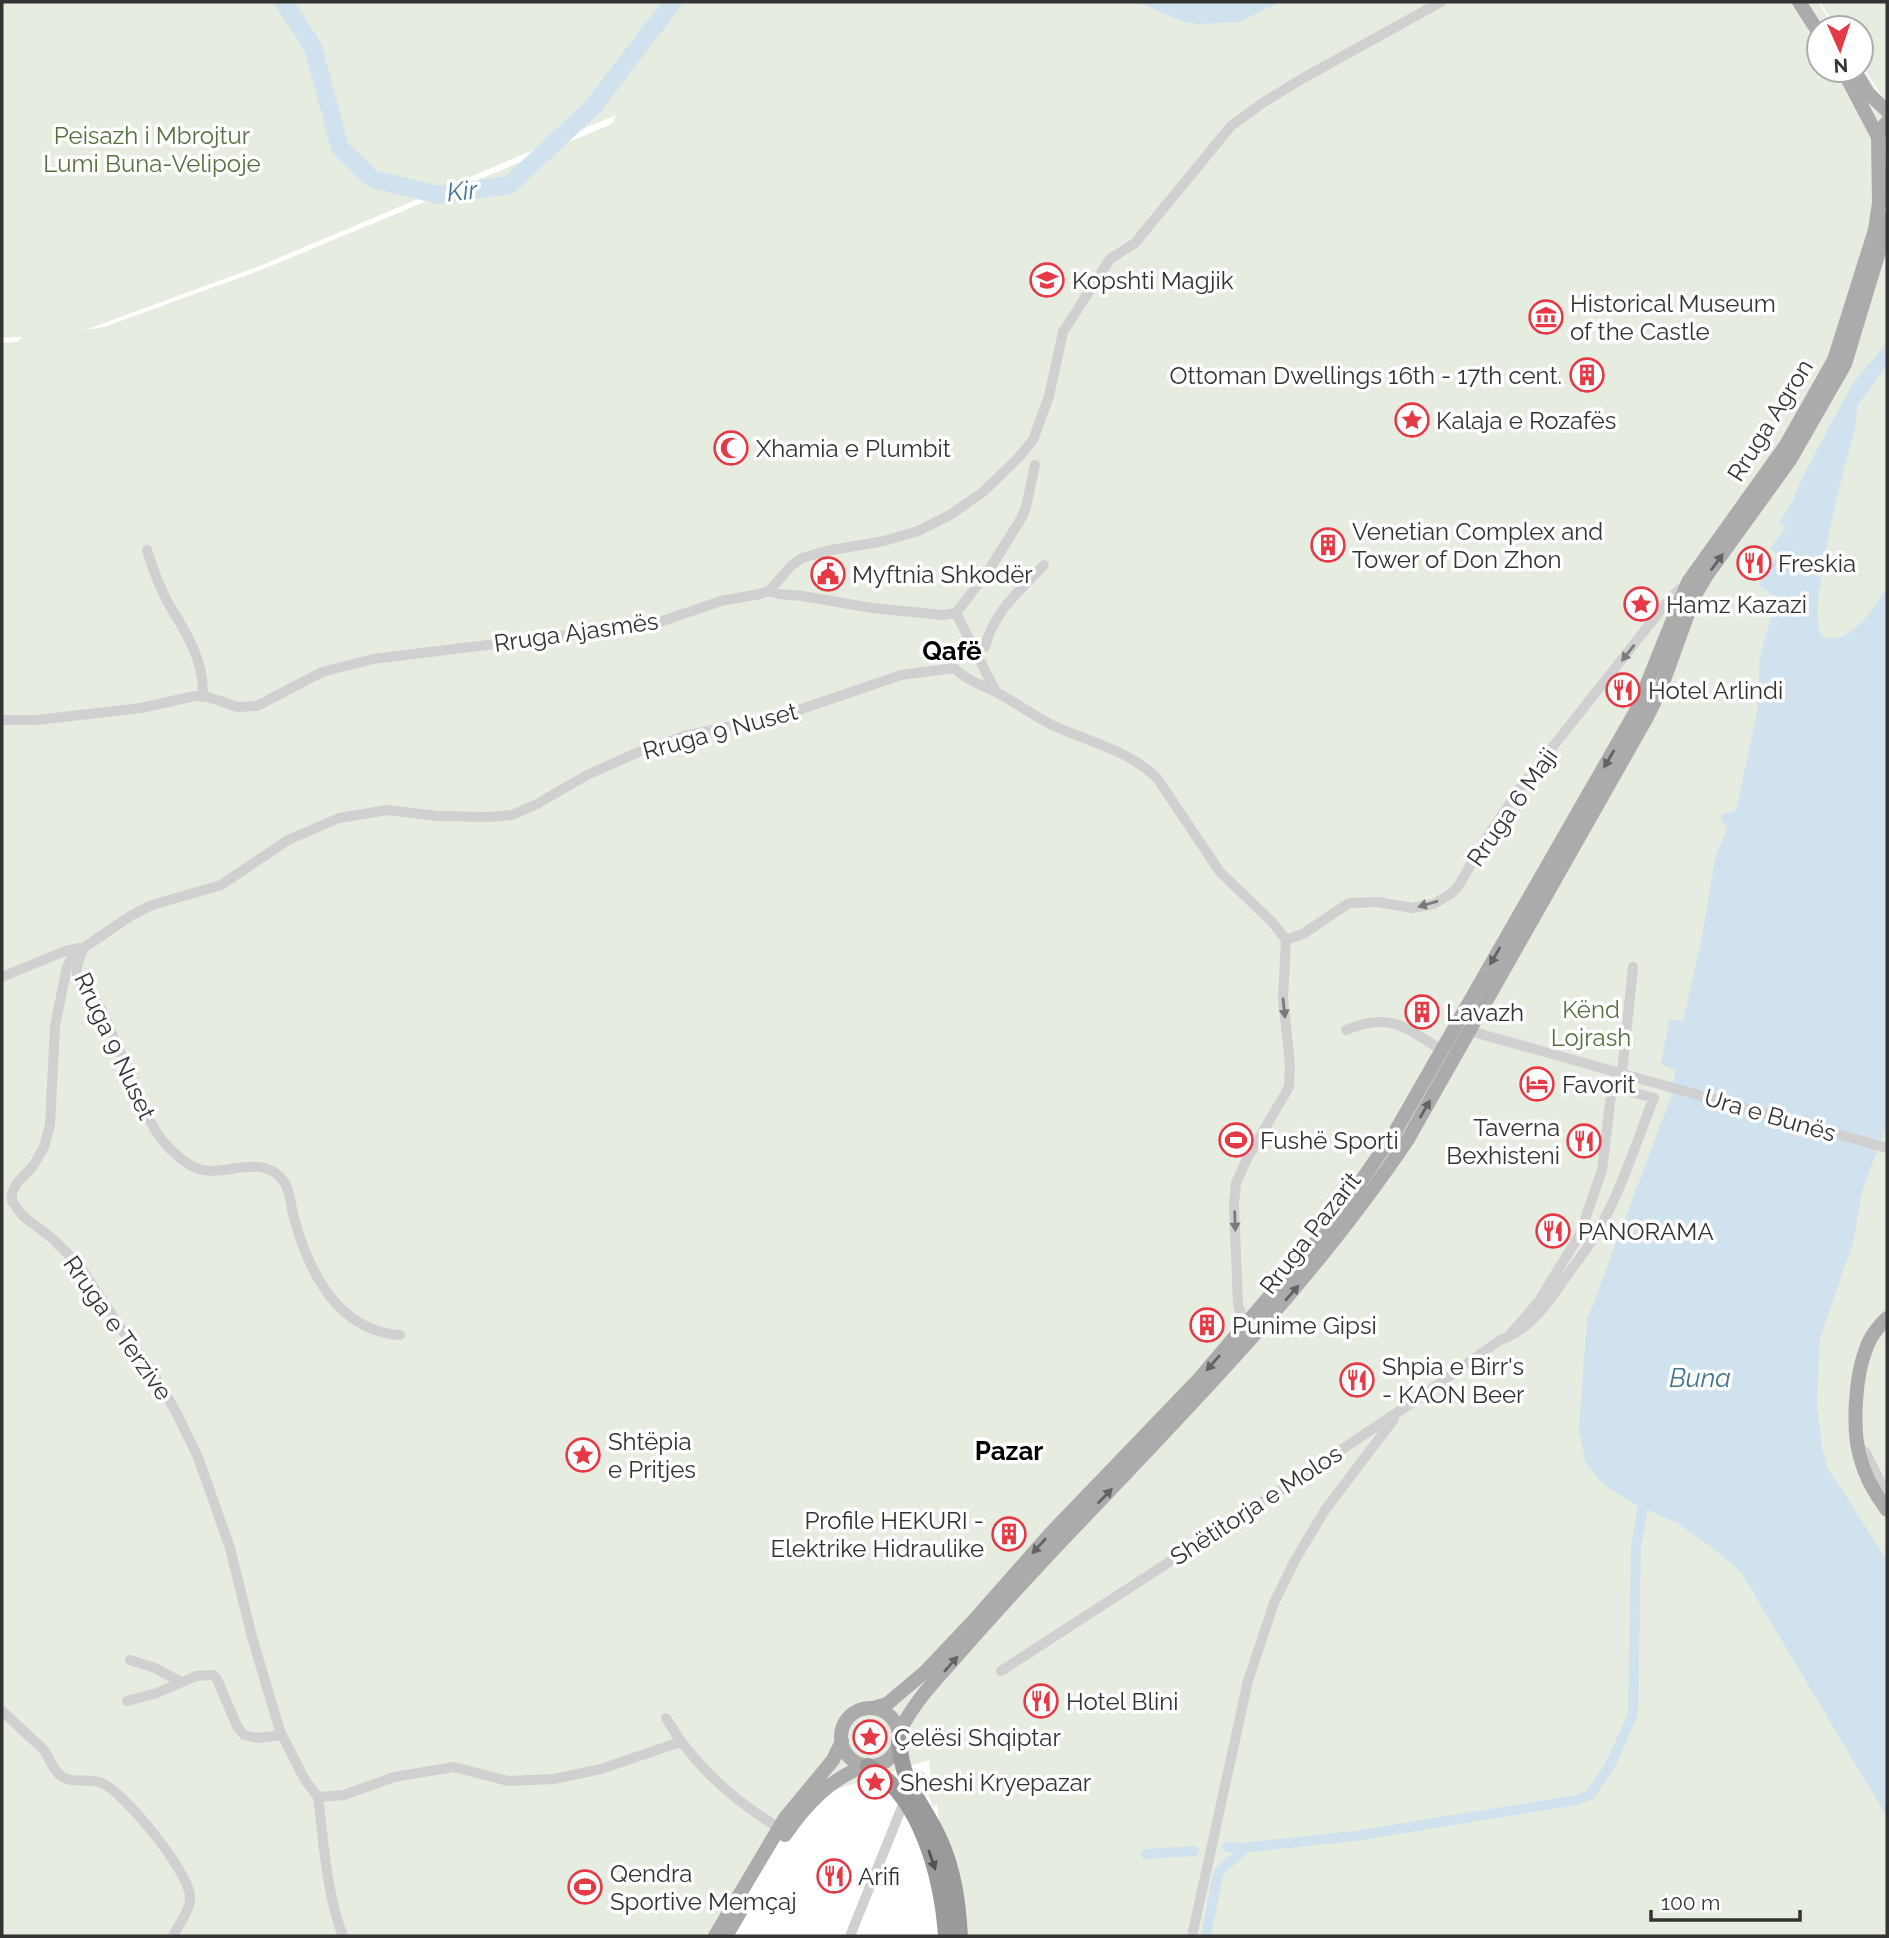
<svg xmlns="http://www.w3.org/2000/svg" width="1889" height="1938" font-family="Raleway,sans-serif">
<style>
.green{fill:#e6ecdf;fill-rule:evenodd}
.water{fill:#cfe2ee}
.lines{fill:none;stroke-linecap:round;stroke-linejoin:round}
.canal{stroke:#cfe2ee;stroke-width:10}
.river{stroke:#cfe2ee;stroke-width:18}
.minor{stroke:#d0d0d0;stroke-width:10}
.major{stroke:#ababab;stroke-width:14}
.highway{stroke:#9a9a9a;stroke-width:16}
.minor-bridge{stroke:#d0d0d0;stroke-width:10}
.oneway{fill:#636363}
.oneway2{fill:#7a7a7a}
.oneway3{fill:#525252}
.labels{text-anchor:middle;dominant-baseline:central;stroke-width:7;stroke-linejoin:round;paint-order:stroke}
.park-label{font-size:24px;fill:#56703f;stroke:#fff}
.poi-label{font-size:24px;fill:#333;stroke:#fff;text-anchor:start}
.street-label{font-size:24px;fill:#333;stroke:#fff}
.water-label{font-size:26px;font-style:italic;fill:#3f7597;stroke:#fff}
.neighbourhood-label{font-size:26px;font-weight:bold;fill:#000;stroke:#fff}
</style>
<rect width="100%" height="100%" fill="#fff"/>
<path class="green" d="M2,2H1818L1835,28H1819V70H1861V67L1887,106V1936H953L937,1804L933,1807L919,1773L921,1770L931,1779L929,1760L794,1803L714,1936H2V343L17,342L22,337L2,338ZM616,115L612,124L266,268L104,327L85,330L262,265Z
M1820,2H1887V104L1861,64V28H1837Z"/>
<path class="water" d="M1133,2H1280L1239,22L1198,24L1181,21L1148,6Z
M1887,343V365L1857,406L1856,425C1846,461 1806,608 1821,635C1845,652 1877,605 1887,588V1124L1862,1192L1853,1243L1820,1338L1817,1404L1822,1448L1829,1470L1887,1560V1817L1741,1572L1709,1545L1677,1523L1631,1502L1603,1484L1586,1464L1579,1429L1587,1320L1672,1094L1675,1070L1661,1064L1669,1020L1683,1021L1702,937L1715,858L1727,831L1726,826L1721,820V815L1734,811L1737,807L1757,712L1760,657L1776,597L1758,585L1778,554L1770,549L1785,528L1779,522L1793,501L1801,480L1853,383Z"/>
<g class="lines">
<path class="canal" d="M1227,1847L1242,1848
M1146,1854L1194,1851
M1206,1936L1218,1874C1225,1862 1235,1863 1242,1848L1355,1836L1577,1800L1590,1795L1610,1766L1633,1714L1636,1546L1643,1507"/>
<path class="river" d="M284,2L313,47L340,148L373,179L438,195L509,185L592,108L673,2"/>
<path class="minor" d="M147,550C152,567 159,585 167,601C183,628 207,663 202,697
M769,591L791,566L802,558L826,551L884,541L918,531L950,515L983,492L1019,457L1033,440L1049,396L1063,332L1110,259L1135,243L1231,126L1264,102L1305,77L1441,2
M956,613L987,573L1021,519L1026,507L1035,465
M956,613L996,692
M985,647C993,613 1020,590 1044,565
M954,668C966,680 981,685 996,692C1015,702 1032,715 1052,725C1088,742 1127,749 1157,778L1220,872L1273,923L1286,940L1283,998L1290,1064L1289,1087L1247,1159L1236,1183L1234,1204L1238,1304L1241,1314L1247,1324
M2,720H37L141,708L195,696L208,697L238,707L257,706L322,672L373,659L651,625L721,601L760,594L769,591L779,594L802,596L872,608L943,615L956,613
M1286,940L1303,934L1349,903L1378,902L1412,908L1434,904L1452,893L1459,885L1487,837L1521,787L1672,596L1686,584
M84,947C81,956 74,967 78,977C82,989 95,996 100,1007C107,1019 111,1033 117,1046C122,1057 129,1067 133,1079C147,1115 155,1143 190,1165C218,1183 256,1151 281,1178C291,1188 290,1205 294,1218C309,1272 338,1331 400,1335
M2,977L65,951L78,948
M1346,1030C1389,1011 1406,1028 1442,1050
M1470,1031L1887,1148
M1622,1073L1633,967
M1859,1447L1866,1453L1887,1495
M130,1660L155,1668L181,1682
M1001,1671L1302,1476L1416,1400L1500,1340C1529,1330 1544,1308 1561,1284C1573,1266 1588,1249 1598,1231C1622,1189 1636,1142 1654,1098L1612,1087L1602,1170L1580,1234L1539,1301L1508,1337
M127,1701L157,1693L196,1676L213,1675L217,1679L237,1726L244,1735L257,1738L282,1735
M2,1711L43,1749C50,1757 51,1768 60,1775C72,1785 88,1777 102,1783C125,1793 190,1873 190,1897C191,1910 178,1925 173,1936
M666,1718C693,1765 733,1800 779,1828
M318,1797L305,1780L280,1731L252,1637L230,1548L198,1457L176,1412L152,1371L126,1336L79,1265L53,1239L23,1216L12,1201V1193L17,1183L33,1166L44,1147L50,1125L55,1026L67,967L73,955L132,915L152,905L221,885L288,840L339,818L387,810L438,816L488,817L512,815L537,804L587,775L641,751L685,736L787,714L901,675L954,668
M318,1797L344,1795L394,1777L454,1767L508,1781L554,1779L601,1769L680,1742
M318,1797C324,1843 326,1892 343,1936
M850,1936L904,1802
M1192,1936L1248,1681L1274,1603L1295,1560L1325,1510L1394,1419"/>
<path class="major" d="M1799,2L1819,33
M1843,70L1878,137
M1859,78L1868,93L1887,111
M1887,1318C1878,1327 1870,1336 1866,1349C1855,1377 1852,1428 1860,1457C1865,1477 1875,1494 1887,1510
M873,1708L887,1704L926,1671L977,1617L1051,1533L1198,1380L1332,1223L1395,1132L1636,711L1688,582L1786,445L1834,360L1875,230L1879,203L1878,137L1881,130L1887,122
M841 1737a29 29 0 1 1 58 0a29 29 0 1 1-58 0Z
M899,1733C914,1700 940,1676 963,1649C999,1608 1036,1568 1074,1528C1192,1404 1312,1282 1408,1139L1646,719L1660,691L1694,597L1707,575L1790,460L1845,364L1881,245L1887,219
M785,1835C806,1804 831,1778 867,1765
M715,1936L785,1818L833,1760L842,1741
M726,1936L745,1904"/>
<path class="highway" d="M899,1740C902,1787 922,1801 940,1840C954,1871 958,1903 960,1936
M868,1766C922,1796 942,1879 946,1936"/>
<path class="minor-bridge" d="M968,654L980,648"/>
</g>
<defs><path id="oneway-solid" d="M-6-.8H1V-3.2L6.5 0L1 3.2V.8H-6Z" transform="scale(1.75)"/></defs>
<g class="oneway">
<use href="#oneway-solid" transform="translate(1717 562) rotate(-54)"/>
<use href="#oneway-solid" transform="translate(1609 759) rotate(120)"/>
<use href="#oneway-solid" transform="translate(1495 956) rotate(120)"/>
<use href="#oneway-solid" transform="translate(1425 1109) rotate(-60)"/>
<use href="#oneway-solid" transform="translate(1292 1293) rotate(-49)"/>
<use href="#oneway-solid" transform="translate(1213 1363) rotate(131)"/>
<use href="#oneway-solid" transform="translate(1105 1496) rotate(-46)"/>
<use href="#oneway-solid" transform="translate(1039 1546) rotate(132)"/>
<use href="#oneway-solid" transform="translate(951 1664) rotate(-49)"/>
</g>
<g class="oneway2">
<use href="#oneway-solid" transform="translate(1628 653) rotate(128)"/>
<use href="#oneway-solid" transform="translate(1428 904) rotate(164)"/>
<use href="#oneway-solid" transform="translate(1284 1008) rotate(84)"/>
<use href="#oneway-solid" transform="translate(1235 1221) rotate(88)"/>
</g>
<use class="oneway3" href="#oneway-solid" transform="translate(932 1860) rotate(71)"/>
<defs>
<symbol id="school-ring" viewBox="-11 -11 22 22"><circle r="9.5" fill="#fff" stroke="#e63946" stroke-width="1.5"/><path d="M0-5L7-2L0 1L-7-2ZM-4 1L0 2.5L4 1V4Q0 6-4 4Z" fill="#e63946"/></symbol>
<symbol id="museum-ring" viewBox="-11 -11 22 22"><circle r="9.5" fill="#fff" stroke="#e63946" stroke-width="1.5"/><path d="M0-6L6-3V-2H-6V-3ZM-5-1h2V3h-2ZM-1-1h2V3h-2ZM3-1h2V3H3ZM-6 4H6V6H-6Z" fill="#e63946"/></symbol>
<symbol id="building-ring" viewBox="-11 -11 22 22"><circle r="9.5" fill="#fff" stroke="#e63946" stroke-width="1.5"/><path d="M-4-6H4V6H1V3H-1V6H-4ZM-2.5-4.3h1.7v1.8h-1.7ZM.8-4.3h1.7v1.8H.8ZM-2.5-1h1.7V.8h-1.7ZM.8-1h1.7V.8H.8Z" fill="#e63946"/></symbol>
<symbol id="sight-ring" viewBox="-11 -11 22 22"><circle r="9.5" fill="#fff" stroke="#e63946" stroke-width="1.5"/><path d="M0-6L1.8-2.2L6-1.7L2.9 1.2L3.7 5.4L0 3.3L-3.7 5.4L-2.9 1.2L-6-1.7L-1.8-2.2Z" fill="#e63946"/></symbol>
<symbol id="mosque-ring" viewBox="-11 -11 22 22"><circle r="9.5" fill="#fff" stroke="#e63946" stroke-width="1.5"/><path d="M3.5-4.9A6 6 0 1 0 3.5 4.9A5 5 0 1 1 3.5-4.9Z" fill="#e63946"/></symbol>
<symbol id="restaurant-ring" viewBox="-11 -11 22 22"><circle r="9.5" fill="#fff" stroke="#e63946" stroke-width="1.5"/><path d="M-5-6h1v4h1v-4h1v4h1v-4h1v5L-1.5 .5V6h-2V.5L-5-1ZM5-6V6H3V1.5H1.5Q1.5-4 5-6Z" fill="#e63946"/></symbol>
<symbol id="civic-ring" viewBox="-11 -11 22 22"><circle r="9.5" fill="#fff" stroke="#e63946" stroke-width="1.5"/><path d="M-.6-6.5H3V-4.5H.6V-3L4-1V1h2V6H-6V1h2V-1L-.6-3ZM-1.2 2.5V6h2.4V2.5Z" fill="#e63946"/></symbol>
<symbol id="hotel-ring" viewBox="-11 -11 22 22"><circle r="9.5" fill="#fff" stroke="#e63946" stroke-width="1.5"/><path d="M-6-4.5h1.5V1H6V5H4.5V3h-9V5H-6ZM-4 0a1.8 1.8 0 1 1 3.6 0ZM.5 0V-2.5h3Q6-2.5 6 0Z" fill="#e63946"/></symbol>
<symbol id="stadium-ring" viewBox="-11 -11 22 22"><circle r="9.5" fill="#fff" stroke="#e63946" stroke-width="1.5"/><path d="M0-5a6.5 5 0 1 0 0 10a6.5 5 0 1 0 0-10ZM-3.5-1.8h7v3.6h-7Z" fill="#e63946"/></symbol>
</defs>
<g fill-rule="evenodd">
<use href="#school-ring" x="1028" y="261" width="38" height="38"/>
<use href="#museum-ring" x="1527" y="298" width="38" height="38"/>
<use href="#building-ring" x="1568" y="356" width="38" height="38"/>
<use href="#sight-ring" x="1393" y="401" width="38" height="38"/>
<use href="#mosque-ring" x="712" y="429" width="38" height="38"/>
<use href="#building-ring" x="1309" y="526" width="38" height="38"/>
<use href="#restaurant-ring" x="1735" y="544" width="38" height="38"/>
<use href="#civic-ring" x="809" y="555" width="38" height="38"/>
<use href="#sight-ring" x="1622" y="585" width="38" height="38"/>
<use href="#restaurant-ring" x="1604" y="671" width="38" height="38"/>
<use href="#building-ring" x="1403" y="993" width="38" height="38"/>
<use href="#hotel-ring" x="1518" y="1065" width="38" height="38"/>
<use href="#stadium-ring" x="1217" y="1121" width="38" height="38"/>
<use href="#restaurant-ring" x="1565" y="1122" width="38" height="38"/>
<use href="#restaurant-ring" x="1534" y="1212" width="38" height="38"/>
<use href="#building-ring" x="1188" y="1306" width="38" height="38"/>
<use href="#restaurant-ring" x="1338" y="1361" width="38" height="38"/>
<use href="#sight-ring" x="564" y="1436" width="38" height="38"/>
<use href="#building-ring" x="990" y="1515" width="38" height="38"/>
<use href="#restaurant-ring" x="1022" y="1682" width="38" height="38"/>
<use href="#sight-ring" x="851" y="1718" width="38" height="38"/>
<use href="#sight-ring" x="856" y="1763" width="38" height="38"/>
<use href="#restaurant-ring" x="815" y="1857" width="38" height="38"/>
<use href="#stadium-ring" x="566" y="1868" width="38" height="38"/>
</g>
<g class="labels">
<g class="park-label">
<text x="152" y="135">Peisazh i Mbrojtur<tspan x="152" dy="28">Lumi Buna-Velipoje</tspan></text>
<text x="1591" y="1009">Kënd<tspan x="1591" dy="28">Lojrash</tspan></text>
</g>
<g class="poi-label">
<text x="1072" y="280">Kopshti Magjik</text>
<text x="1570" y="303">Historical Museum<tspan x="1570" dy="28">of the Castle</tspan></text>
<text x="1562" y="375" text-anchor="end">Ottoman Dwellings 16th - 17th cent.</text>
<text x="1436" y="420">Kalaja e Rozafës</text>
<text x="756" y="448">Xhamia e Plumbit</text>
<text x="1352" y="531">Venetian Complex and<tspan x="1352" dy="28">Tower of Don Zhon</tspan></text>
<text x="1778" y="563">Freskia</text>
<text x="852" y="574">Myftnia Shkodër</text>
<text x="1666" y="604">Hamz Kazazi</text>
<text x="1648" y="690">Hotel Arlindi</text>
<text x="1446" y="1012">Lavazh</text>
<text x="1562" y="1084">Favorit</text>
<text x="1560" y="1127" text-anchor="end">Taverna<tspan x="1560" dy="28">Bexhisteni</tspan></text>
<text x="1260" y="1140">Fushë Sporti</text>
<text x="1578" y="1231">PANORAMA</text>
<text x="1232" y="1325">Punime Gipsi</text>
<text x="1382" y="1366">Shpia e Birr's<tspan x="1382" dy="28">- KAON Beer</tspan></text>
<text x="608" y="1441">Shtëpia<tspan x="608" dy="28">e Pritjes</tspan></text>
<text x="984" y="1520" text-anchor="end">Profile HEKURI -<tspan x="984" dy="28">Elektrike Hidraulike</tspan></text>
<text x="1066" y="1701">Hotel Blini</text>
<text x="894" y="1737">Çelësi Shqiptar</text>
<text x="900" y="1782">Sheshi Kryepazar</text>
<text x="610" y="1873">Qendra<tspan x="610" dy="28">Sportive Memçaj</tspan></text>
<text x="858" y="1876">Arifi</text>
</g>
<g class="street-label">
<text transform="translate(1770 420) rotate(-58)">Rruga Agron</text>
<text transform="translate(576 632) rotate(-8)">Rruga Ajasmës</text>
<text transform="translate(720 731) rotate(-15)">Rruga 9 Nuset</text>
<text transform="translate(1512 807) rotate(-55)">Rruga 6 Maji</text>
<text transform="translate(115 1046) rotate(65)">Rruga 9 Nuset</text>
<text transform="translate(1770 1115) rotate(16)">Ura e Bunës</text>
<text transform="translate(1310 1233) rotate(-52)">Rruga Pazarit</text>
<text transform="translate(118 1328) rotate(55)">Rruga e Terzive</text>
<text transform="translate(1256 1505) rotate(-33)">Shëtitorja e Molos</text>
</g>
<g class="water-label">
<text transform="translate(462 191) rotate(-6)">Kir</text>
<text x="1700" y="1378">Buna</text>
</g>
<g class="neighbourhood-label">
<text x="952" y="651">Qafë</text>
<text x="1009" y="1451">Pazar</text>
</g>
</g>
<rect width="1889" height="1938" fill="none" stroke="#333333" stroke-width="7"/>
<g transform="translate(1840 49) rotate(177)"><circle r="33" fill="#ffffff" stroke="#adadad" stroke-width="2"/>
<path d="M0-5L12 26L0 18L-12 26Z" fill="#e63946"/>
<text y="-10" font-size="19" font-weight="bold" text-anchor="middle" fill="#333333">N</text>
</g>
<path d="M1651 1910v10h149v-10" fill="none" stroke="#333333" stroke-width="3.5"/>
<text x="1661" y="1910" font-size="21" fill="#333333" stroke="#ffffff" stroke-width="5" paint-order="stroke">100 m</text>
</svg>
